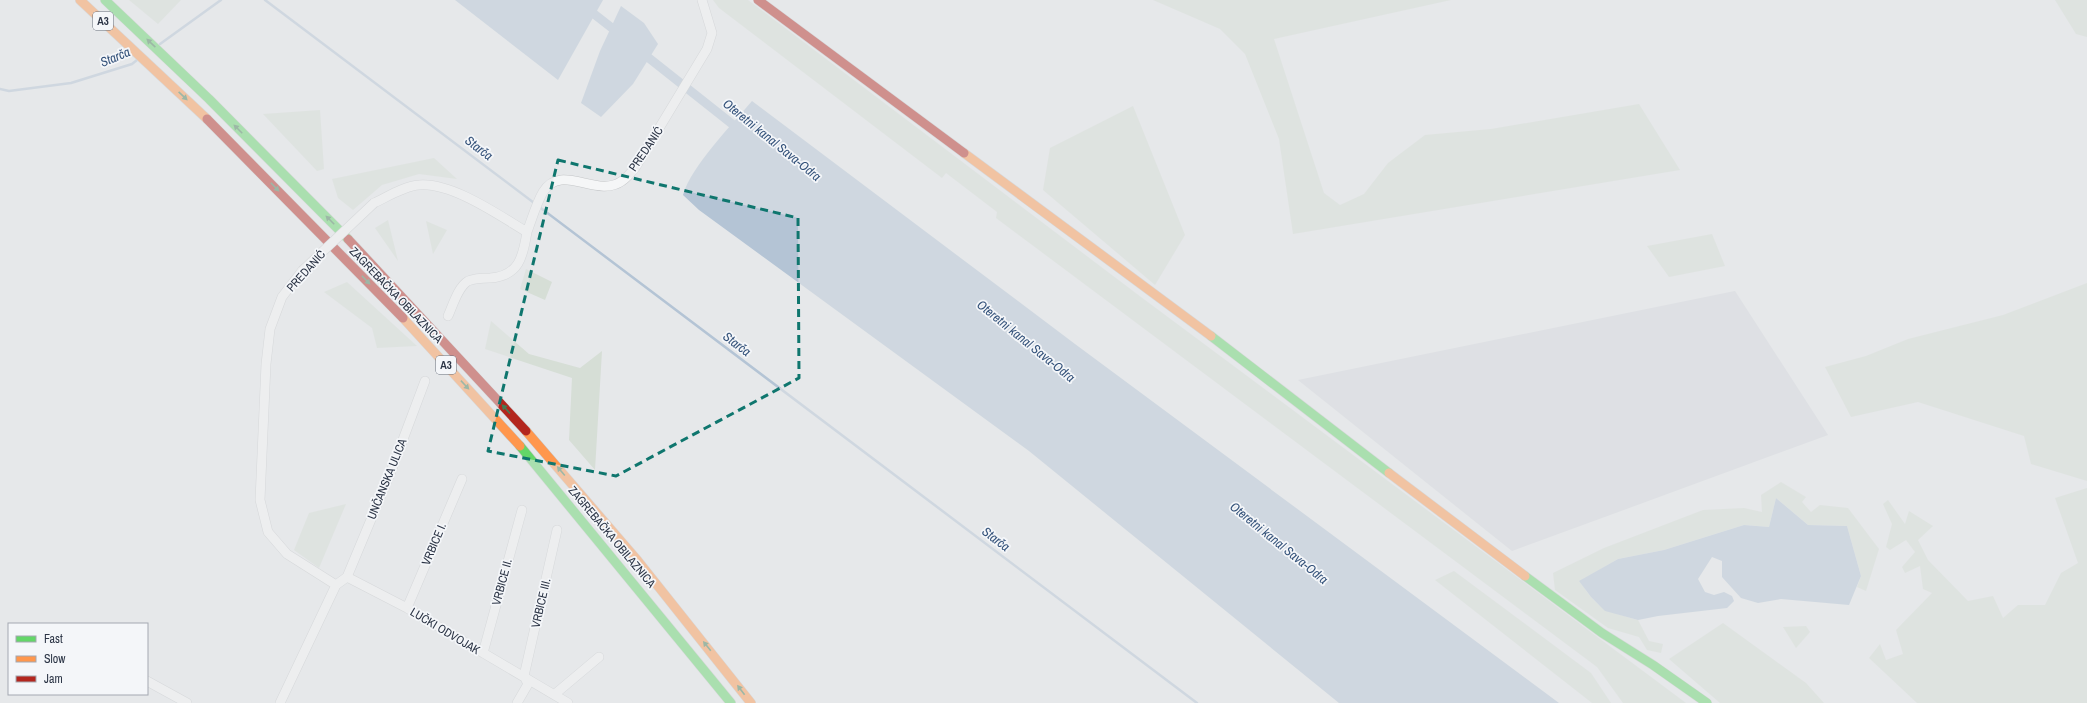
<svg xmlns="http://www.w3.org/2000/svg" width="2087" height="703" font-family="'Archivo Narrow',sans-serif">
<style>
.built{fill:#d4d7dd}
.green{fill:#d6ded6}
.water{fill:#b4c4d5}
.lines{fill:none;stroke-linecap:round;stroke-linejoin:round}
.stream{stroke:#b4c4d5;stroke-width:2.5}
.canal{stroke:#b4c4d5;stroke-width:9}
.street-casing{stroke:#c4c6c8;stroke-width:10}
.fast-casing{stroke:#c4c6c8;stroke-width:10}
.slow-casing{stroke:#c4c6c8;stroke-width:10}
.jam-casing{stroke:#c4c6c8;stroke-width:10}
.street{stroke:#f5f6f7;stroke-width:9}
.fast{stroke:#63d668;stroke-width:9}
.slow{stroke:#ff974d;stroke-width:9}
.jam{stroke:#b3261e;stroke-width:9}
.street-bridge-casing{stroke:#c4c6c8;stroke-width:10;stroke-linecap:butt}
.street-bridge{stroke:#f5f6f7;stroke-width:9}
.oneway{fill:#447d55}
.marked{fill:none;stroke:#0f766e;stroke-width:3;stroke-dasharray:8 5;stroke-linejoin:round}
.labels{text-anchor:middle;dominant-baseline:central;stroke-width:3.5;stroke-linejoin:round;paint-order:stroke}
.shield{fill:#f4f6f9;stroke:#676e7b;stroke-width:1}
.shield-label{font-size:11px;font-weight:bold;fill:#2b3445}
.street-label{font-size:12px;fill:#2b3445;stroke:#f4f6f9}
.water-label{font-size:13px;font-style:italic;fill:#34527a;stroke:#f4f6f9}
</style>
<rect width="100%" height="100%" fill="#e6e8ea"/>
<path class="built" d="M1735,291L1828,435L1512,551L1298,380Z"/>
<path class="green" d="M129,0H181L158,24Z
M713,0H748L1141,297L1686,703H1623L1597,667L996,218L997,212L946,173L942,178L719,8Z
M1153,0H1451L1274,39L1324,193L1340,205L1364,194L1388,163L1425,135L1491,129L1639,104L1680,170L1293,234L1279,139L1245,54L1220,29Z
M2055,0H2087V37L2076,34Z
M1133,106L1185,235L1155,285L1043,190L1050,148Z
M320,110L324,169L317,171L263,114Z
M434,158L457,179L419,174L382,185L353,210L338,198L332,179Z
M388,220L398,261L375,228Z
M426,221L447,230L433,254Z
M1712,234L1725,266L1669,277L1647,246Z
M526,269L552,282L545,300L520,289Z
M347,282L417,346L377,348L372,328L324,292Z
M2087,283V481L2031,464L2024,436L1918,402L1851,417L1825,367L1866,356L1908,339L2003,315Z
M491,321L529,354L580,368L602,351L595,470L569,440L572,378L485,349Z
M1781,482L1806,497L1802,502L1811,512L1820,505L1848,508L1879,549L1866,591L1857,587L1861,576L1847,526L1808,525L1776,498L1769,527L1744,525L1664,550L1618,559L1580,581C1597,610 1607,611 1638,620L1649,641L1663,644L1661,653L1647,650L1639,637L1608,628L1555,590L1553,573L1604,548L1703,510L1744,508L1762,512L1761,495Z
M2087,488V703H1917L1869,658L1880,644L1886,660L1903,654L1896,630L1932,593L1923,589L1920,566L1905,573L1902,567L1915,552L1906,540L1890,550L1886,547L1892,524L1883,504L1888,500L1905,524L1909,511L1933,526L1918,540L1928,560L1968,601L1993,596L2003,618L2018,605H2045L2061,573L2078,563L2055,498Z
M346,504L319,568L294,550L309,513Z
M1454,571L1591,673L1611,703H1592L1435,580Z
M1723,623L1806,683L1824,703H1720L1669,659Z
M1806,626L1810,632L1796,648L1783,627Z"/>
<path class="water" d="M455,0H603L558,80Z
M621,6L644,23L658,44L633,84L601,117L581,103L600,51Z
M752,101L1075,344L1559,703H1339L1029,451L699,210L683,195C692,165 731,126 752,101Z
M1776,498L1808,525L1847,526L1861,576L1849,605L1781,599L1758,603L1741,598L1722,577V561L1712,557L1698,579L1705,592L1714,595L1724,592L1732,596L1734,601L1727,608L1658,616L1638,620L1605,611L1591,597L1579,581L1618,559L1664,550L1744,525L1769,527Z"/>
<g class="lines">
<path class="stream" d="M265,0L1197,703
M160,44L221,0
M0,89L9,91L71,83L132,64L137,60"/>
<path class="canal" d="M576,0L621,35
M640,51L741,131"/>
<defs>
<path id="street" d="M374,203C387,197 404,186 419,185C452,182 500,216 527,232C532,219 536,204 543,192C561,162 597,199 622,181C627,178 631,172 635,168L707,49L712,33L702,0
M302,271L282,297L270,329L266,364L260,500L268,532L287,554L336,585
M448,316C453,305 458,287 468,281C475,278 483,278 490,278C519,276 523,257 527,232
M347,577L390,474L425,381
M407,608L462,479
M483,653L522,510
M147,681L187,703
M555,694L599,657
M280,703L336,585L347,577L407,608L568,703
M517,703L528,684L524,676L557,530"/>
<path id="fast" d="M105,0L209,99L348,239
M1211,336L1389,473
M520,446L731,703
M1525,576L1602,633L1653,665L1707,703"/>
<path id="slow" d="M80,0L207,119
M964,153L1211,336
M403,318L520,446
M526,431L638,561L751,703
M1389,473L1525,576"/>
<path id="jam" d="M758,0L964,153
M207,119L403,318
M348,239L526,431"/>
</defs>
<use href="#street" class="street-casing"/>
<use href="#fast" class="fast-casing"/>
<use href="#slow" class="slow-casing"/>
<use href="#jam" class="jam-casing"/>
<use href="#street" class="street"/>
<use href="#fast" class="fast"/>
<use href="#slow" class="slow"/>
<use href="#jam" class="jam"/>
<defs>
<path id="street-bridge" d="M302,271L374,203"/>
</defs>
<use href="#street-bridge" class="street-bridge-casing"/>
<use href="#street-bridge" class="street-bridge"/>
</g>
<defs><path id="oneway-solid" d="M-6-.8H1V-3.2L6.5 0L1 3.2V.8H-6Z"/></defs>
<g class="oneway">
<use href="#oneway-solid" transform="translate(151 43) rotate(-137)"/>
<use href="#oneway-solid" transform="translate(183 96) rotate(43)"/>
<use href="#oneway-solid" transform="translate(238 129) rotate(-135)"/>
<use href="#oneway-solid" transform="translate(275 187) rotate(46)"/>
<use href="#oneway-solid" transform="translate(330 220) rotate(-135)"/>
<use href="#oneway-solid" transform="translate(366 280) rotate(46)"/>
<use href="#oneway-solid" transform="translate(465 385) rotate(47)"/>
<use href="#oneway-solid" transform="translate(506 409) rotate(-132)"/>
<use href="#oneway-solid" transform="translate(561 471) rotate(-130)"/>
<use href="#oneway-solid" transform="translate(707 646) rotate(-129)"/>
<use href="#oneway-solid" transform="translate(741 690) rotate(-127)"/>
</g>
<path d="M0 0H2087V703H0ZM558,160L798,218L799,378L616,476L488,451Z" fill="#e6e8ea" fill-opacity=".55" fill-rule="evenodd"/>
<path class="marked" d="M558,160L798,218L799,378L616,476L488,451Z"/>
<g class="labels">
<g class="shield">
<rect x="93" y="12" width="20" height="18" rx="3"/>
<rect x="436" y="356" width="20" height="18" rx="3"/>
</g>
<g class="shield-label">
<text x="103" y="21">A3</text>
<text x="446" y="365">A3</text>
</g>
<g class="street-label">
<text transform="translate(646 149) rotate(-56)">PREDANIĆ</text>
<text transform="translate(306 271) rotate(-48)">PREDANIĆ</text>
<text transform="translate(396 295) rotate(46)">ZAGREBAČKA OBILAZNICA</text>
<text transform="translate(387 479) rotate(-68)">UNČANSKA ULICA</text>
<text transform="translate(612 537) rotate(50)">ZAGREBAČKA OBILAZNICA</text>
<text transform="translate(434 544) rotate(-67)">VRBICE I.</text>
<text transform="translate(502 582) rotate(-75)">VRBICE II.</text>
<text transform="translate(541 603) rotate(-77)">VRBICE III.</text>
<text transform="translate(445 631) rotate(31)">LUČKI ODVOJAK</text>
</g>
<g class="water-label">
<text transform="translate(115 57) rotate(-22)">Starča</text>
<text transform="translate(772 140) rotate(39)">Oteretni kanal Sava-Odra</text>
<text transform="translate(479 148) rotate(37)">Starča</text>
<text transform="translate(1026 341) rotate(39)">Oteretni kanal Sava-Odra</text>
<text transform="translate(737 344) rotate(37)">Starča</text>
<text transform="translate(996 539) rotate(37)">Starča</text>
<text transform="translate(1279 543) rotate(39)">Oteretni kanal Sava-Odra</text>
</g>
</g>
<rect x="8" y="623" width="140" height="72" fill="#f4f6f9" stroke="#a4a8b1"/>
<rect x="16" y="636" width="20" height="6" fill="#63d668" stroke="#a4a8b1"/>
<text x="44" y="643" font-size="12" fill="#2b3445">Fast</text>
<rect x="16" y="656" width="20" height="6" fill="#ff974d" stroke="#a4a8b1"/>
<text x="44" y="663" font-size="12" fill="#2b3445">Slow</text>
<rect x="16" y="676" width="20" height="6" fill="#b3261e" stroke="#a4a8b1"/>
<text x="44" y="683" font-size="12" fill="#2b3445">Jam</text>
</svg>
